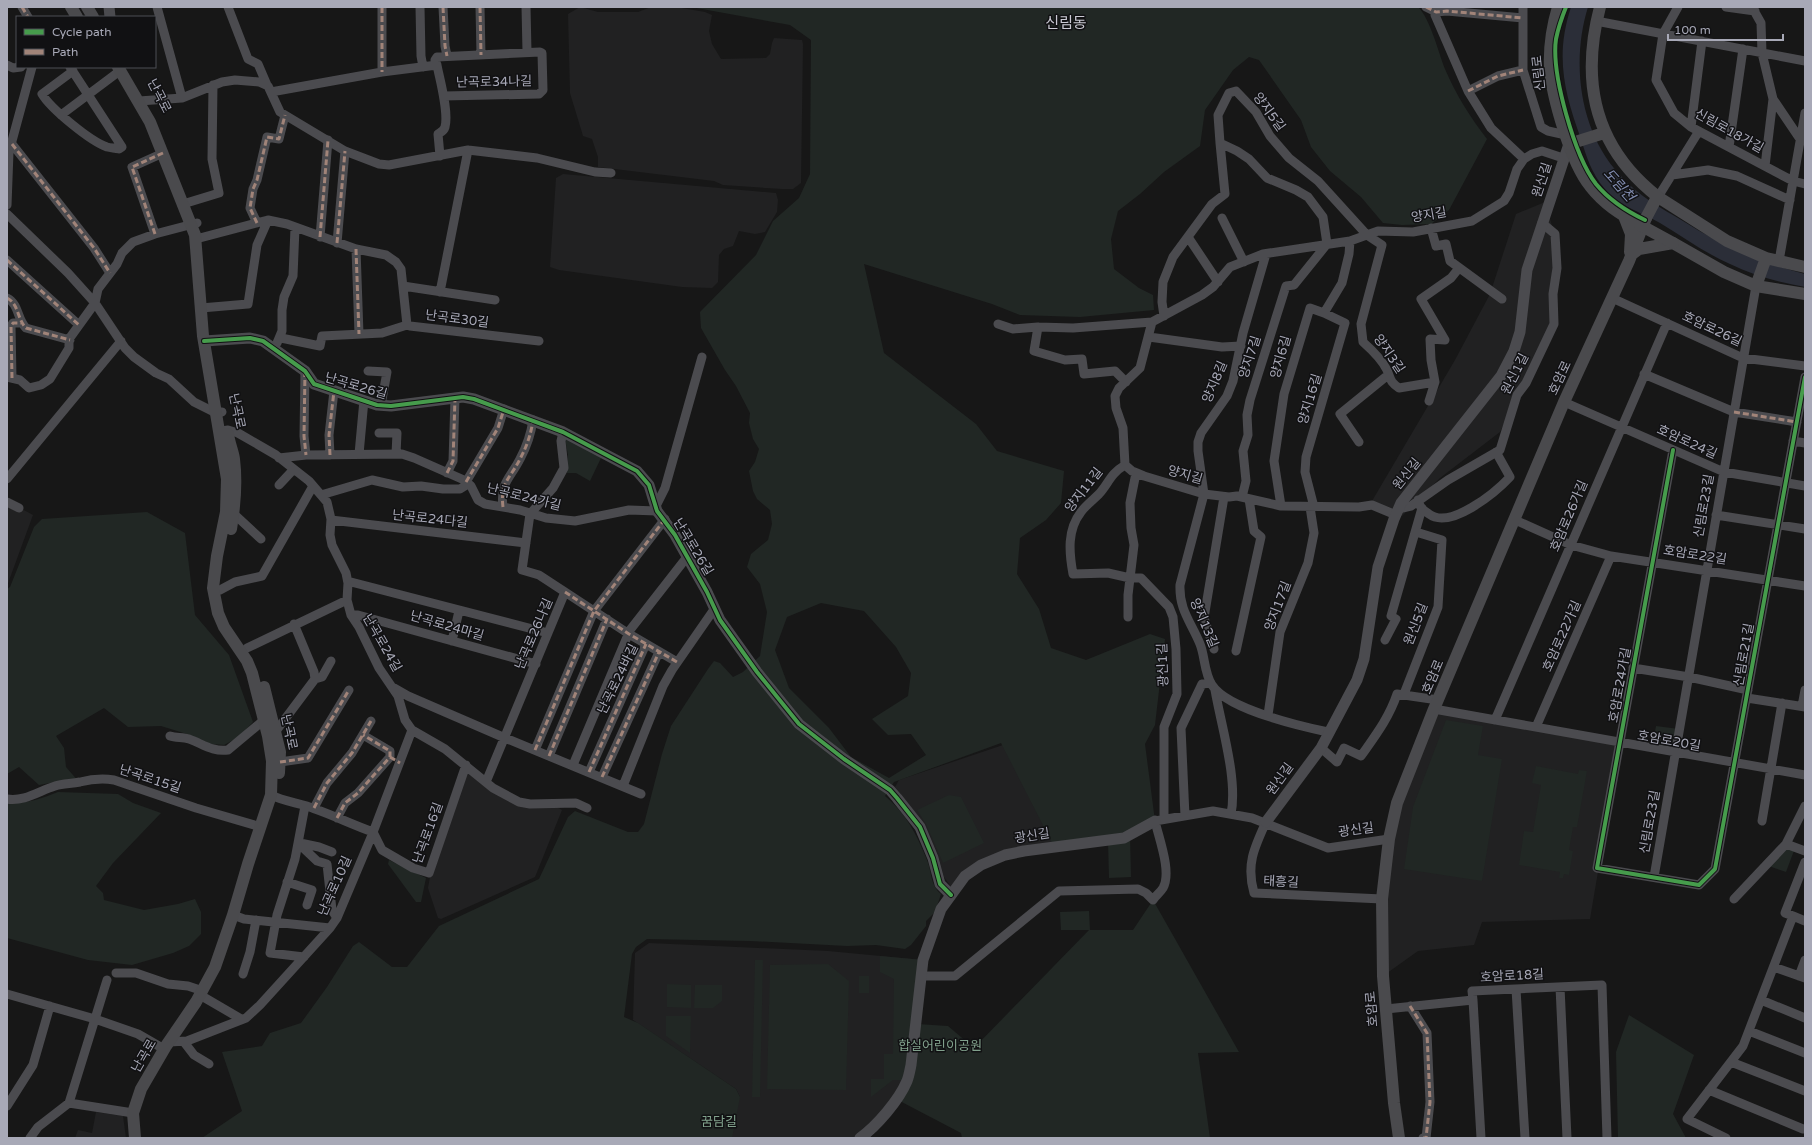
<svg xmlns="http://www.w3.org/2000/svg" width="1812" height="1145" font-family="'Varela Round','Noto Sans KR',sans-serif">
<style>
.built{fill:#212122}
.green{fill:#212724;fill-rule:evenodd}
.water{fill:#2b2e38}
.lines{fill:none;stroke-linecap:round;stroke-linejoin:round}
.minor{stroke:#4b4b4f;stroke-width:9}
.tertiary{stroke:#4b4b4f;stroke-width:11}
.secondary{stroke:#4a4a4d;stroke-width:12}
.secondary-bridge{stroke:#4a4a4d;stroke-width:12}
.quiet{stroke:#a18479;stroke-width:3;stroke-dasharray:6 3;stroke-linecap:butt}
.cycleway-casing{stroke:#111113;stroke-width:6}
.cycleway{stroke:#469c4c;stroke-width:4}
.labels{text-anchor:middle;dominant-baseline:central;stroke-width:3;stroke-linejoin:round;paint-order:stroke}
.street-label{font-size:13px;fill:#a8a9b7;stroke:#111113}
.park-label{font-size:13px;fill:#81a18c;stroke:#111113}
.water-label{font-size:14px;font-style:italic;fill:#818cb0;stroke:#111113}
.quarter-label{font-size:15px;fill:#cac9d3;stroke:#111113}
</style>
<rect width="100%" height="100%" fill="#171717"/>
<path class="built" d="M580,7L598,12H638L651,7H676L705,12L712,15L709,31L712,44L721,59L766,58L770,54L772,43L774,38L802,40L803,44L801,183L793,189H782L723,185L714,181L598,167V157L592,139L583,136L570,93L568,14Z
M563,174L776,193L778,200L777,212L765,232L755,234L739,231L733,246L724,249L719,255L718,282L712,288L682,287L559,270L550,267L556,178Z
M1545,202L1553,229L1554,324L1500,432L1440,478L1402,516L1372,501L1455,360L1490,294L1516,214Z
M7,501L33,515L7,586Z
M1434,709L1620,742L1590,919L1482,922L1474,945L1418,951L1383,976L1389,839Z
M1003,745L1053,844L1001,856L954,891L944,877L938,855L925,825L895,787L899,780Z
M471,772L502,797L555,806L562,810L535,877L441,919L438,918L428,888L430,877L467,774Z
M649,943L828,951L923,960L907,1080L860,1138H628L740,1097L736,1089L633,1020L635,953Z
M96,1112L123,1116L126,1138H75L78,1130L92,1133Z"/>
<path class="green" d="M691,7H1418C1430,18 1439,54 1445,69C1456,95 1470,117 1487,139L1449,210L1431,224L1402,225L1383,223L1361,197L1330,171L1311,147L1301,120L1259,60L1249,57L1233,70L1205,110L1200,146L1164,172L1140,194L1118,211L1111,239L1114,269L1139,288L1153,295L1154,310L1080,317L1020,315L992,304L864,264L884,353L976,424L997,451L1064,471L1061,503L1046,520L1020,538L1017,574L1039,609L1051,648L1086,660L1150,634L1165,639L1155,725L1145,744L1155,821L1130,836L1131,877L1109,878L1108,841L1054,847L1001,743L894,782L885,796C907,815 916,833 927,860C932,872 930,885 941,894L935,912L926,921V926L911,945L905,949L876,945L847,946L750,941L647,939L636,947L632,954L624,1017L638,1023L736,1089L740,1097L732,1138H202L242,1111L222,1052L262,1046L270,1033L301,1023L327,987L353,946L359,942L392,967H407L439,926L539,879L568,817L575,811L628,832H638L644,824L662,754L671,726L708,669L714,661L720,663L733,677L743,672L760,656L767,612L760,584L747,567L751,554L768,540L772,524L770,510L757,499L753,491L749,471L755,462L759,449L753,439L749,423L750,413L736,386L725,370L701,328L700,312L756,255L773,221L799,198L810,174L811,40L790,25ZM821,603L864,611L896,647L911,673L908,696L872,719L888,735L911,734L926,755L889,778L851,757L829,728L789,688L775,650L787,617Z
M565,439L600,455L601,458L590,481L576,473H567L568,455Z
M147,512L185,533L195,615L229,655L253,722L239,737L224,745L211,744L187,734L161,726L128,727L104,708L56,736L64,748L66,767L79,782L61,781L39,785L19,767L7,774V589L10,587L34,527L42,519Z
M1446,720L1483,726L1478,755L1502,759L1482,881L1404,869L1413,807Z
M1656,726L1679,729L1675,752L1652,748Z
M1536,766L1578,774L1579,770L1587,771L1577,827H1573L1569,850L1573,851L1569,875L1564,874L1563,878H1559L1560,872L1519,865L1524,831L1533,832L1541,785L1532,783Z
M58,792L118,794L133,803L161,813L113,863L96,886L103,893L104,900L144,910L178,904L195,899L201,912V934L189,946L173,953L132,965L88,960L7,938V803C25,804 41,799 58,792Z
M949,795L961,797L984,843L943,863L926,824L917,810Z
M1786,844L1795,848L1786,872L1766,865Z
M389,860L426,878L421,902H416L388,864Z
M1153,900L1239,1052L1198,1053L1210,1138H962L961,1133L896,1099L907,1080H893L871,1097V1079H884V1054H893L894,979L880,972V956L923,960L917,1024L948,1026L974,1048L1089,930H1061L1060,912L1089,911L1090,930H1133Z
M755,960H763L760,1097H752Z
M828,964L849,981L846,1090L767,1089L770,965Z
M859,976H869V993H859Z
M667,984L691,985V1008L667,1007Z
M695,985H722V1001L713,1008H694Z
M1629,1015L1694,1055L1673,1114L1686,1138H1618L1616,1052Z
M666,1016H691L690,1053L666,1036Z"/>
<path class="water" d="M1571,7H1588C1571,62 1579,131 1620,175C1637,195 1661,208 1683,221C1721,245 1761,263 1805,274V287C1779,282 1754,276 1730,264C1705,253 1683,237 1660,223C1641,212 1618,206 1604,188C1592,174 1586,156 1581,139C1564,92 1555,56 1571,7Z"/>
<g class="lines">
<path class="minor" d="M22,7L28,17
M157,7L182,98
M228,7L248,59L258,64L267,85
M382,7V72
M420,7L421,56L423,67
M443,7L445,46L447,56
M480,7L481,55
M526,7L527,52
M1426,7L1436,12L1447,11L1523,18
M1437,7L1435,15L1468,91L1491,128L1524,159
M1523,7V70L1541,127L1548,131L1566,135
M1678,7L1663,34L1656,80L1674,113L1691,127L1793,181L1805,184
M1726,7L1755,11
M1752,7L1761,23L1762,53L1773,99L1800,139
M1596,21L1805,61
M7,65L13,68L21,67
M437,65C440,81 449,112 445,127C444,131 441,132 438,134L440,156
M70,67L122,147L119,149C115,148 111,148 107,147C90,141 51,109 42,94L73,71
M1468,91L1498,76L1523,70
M271,92L382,72L437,65L435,60L437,57L540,52L542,53L543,90L539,94L444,96
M139,101L182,98L222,82L235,80L259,82L268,86L280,112L345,151L379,164L389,165L468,150L537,158L595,172L611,173
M61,115L121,70
M1691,127L1702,41
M12,144L94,248L110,273
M1729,147L1743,49
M1765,166L1773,99
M1672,175L1708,170L1737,176L1790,200
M1658,197L1699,131
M183,204L219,193L212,159L213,85
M7,205L9,152L32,67
M7,214L68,273L95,303L125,348L134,357L156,373L169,379L194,402L216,413L222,412
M1222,218L1244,262
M257,223L250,208L253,189L257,180L267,137L279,139L285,115
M1431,228L1436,246L1446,244L1450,261L1502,299
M155,234L132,167L163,153
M320,237L328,140
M1188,237L1218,282
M196,239L268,220L287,224L356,249L386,255L396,262L401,269L407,325L410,326L539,341
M337,243L345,151
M356,249L359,334
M1266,254L1243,333L1233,381L1227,396L1201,433L1198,442V451L1204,494L1180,585C1179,610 1191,622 1200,644C1205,656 1204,673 1212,685C1227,709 1300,726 1328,732
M7,260L79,325
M1779,261L1805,113
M403,286L495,300
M440,292L468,150
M7,298C19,304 17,319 26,328L70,340
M1612,298L1743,358L1805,366
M201,308L248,304L257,245L268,220
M1164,316L1162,302L1163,282L1173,257L1212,204L1225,194L1220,143
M998,324L1013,329L1038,327L1073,328L1152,322
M1038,327L1034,351L1065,360L1082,359L1084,374L1115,371L1126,382
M1149,337L1222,347L1241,346
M281,338L320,346L322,336L382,333L407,325
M277,343L282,331V310L284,297L293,276L295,228
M305,371L304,436L306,455
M368,371L387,372L381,405
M1644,374L1734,412L1797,422
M7,377L20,380L29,388L41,385L50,379L69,348V339L95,303L98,289L117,264L122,253L133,242L155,234L197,223
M12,378L11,326L13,323H21
M1429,401L1435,382L1431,360L1430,339L1445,340L1421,299L1451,278L1459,268
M1564,402L1724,472L1805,486
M222,431L228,430L238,433L276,455L309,481L327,502L331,519L330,535L332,545L346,573L348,583L347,600L351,615L359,627L379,668L398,696L405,720L412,730L445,749L493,788L519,802L530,804L576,803L587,808
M379,433H397L396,454
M1793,441L1805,443
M1359,442L1340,414L1388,375
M1673,450L1597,868L1699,885L1715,869L1805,377
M359,454L364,400
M330,455L329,435L334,391
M279,458L306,455L402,454L414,458L464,480L471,486L478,500L485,504L520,510L546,518L575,521L629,510L657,511
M1125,465C1110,474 1109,483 1099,494C1093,500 1086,505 1081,512C1067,530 1069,552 1073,574L1108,573L1130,578H1141L1169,607L1173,617L1176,649L1177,694L1164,727V819
M447,473L453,461L455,398
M7,479L121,341
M466,482L498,428L504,409
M279,485L293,470
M321,495L372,480L403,487L421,486L443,489H460L468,484
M1242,497L1246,481L1243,451L1248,435L1247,415L1250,400L1286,286L1294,285L1327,244L1323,217L1308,197L1296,190L1267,178L1249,159L1237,151L1220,143L1218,115L1229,93L1236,91L1256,112L1270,136L1289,158L1318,181L1367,235L1382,245L1361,324L1363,342C1372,350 1382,360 1387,370C1391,380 1390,382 1399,388L1435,382
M1418,500C1419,507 1423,510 1429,514C1450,530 1495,493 1510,477L1496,452
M7,502L19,508
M656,506L665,488L702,357
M1281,506L1274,461L1284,394L1310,308L1324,313L1342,283L1349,254L1350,241
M503,507C500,482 510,479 520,459C527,446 531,434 533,420
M1314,507L1305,472L1306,457L1345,323L1324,313
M1398,509L1411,506L1448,480L1500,450L1517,395L1526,383L1554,324L1553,294L1557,268L1555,234L1542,223
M234,514L261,539
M1396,515L1372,505L1359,507L1281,506L1237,496L1229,497L1204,494L1144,476L1132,471L1125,465L1123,428L1116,408L1115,396L1119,388L1140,368L1152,322L1202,295L1213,287L1230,267L1263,254L1350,241L1378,231L1413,232L1472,221L1504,201L1509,193L1517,169L1524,159L1532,154L1542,151L1563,158
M1716,515L1805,529
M331,520L526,543
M1515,520L1571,545L1611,556L1805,586
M348,583L351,582L548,633
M220,590L235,582L262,576L313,486
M565,592L629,634L677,662
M351,615H358L536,664
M1128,617V595L1134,545L1131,528L1130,503L1136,473
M1385,640L1396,619L1391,616L1422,508
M452,641L459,611
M247,648L347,600
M1214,649L1204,618L1224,497
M1236,651L1261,537L1254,531L1249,499
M1633,668L1689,677L1748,690
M315,679L322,677L331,661
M394,688L408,696L505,738L641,794
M1215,690C1221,725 1238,779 1231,814
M1404,694L1438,607L1442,540L1416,532
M1747,698L1805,707
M1802,706L1805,690
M1434,709L1805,775
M1268,715L1280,632L1308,563L1314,533L1310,507
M1495,720L1667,323
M1536,727L1611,556
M276,731L315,679L314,672L294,624
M170,736C176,738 183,737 189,739C203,744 212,752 228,750L264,720
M1321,748L1337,762L1344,748L1361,756C1375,736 1389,718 1397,694L1438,700
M535,750L594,611L665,519
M549,756L607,619
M280,762L308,758L349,690
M573,765L630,630L687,557
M589,772L646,644
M602,777L659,652
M486,782L565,592L539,575L522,570L530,514L553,488L564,468L561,441L563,432
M623,786L663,686L672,670L715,608
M271,795C285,802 301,803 315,809C335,816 353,825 373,832L382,850L413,868L429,873L466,765
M7,799C24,802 39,791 55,786C63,783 71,784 80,782C92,779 101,778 114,780L196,808L261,827
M314,808L327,783L352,753L371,721
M1185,816L1181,728L1202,684L1211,683
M337,818L345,803L358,793L390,757V751L363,735
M1762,821L1782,703
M1266,822C1254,848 1246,865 1254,893L1382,899
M298,843L317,861L327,864L332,910L337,918
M300,843L319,847L332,852
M1786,844L1805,851
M1654,877L1756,286
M287,882L312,890L307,905
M1734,899L1786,844L1805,806
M233,915L244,919L330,928
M1793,916L1785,913L1805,862
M304,957L270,953L277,915L295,859L305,806
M1774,967L1805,978
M116,973H136L168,984L188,986L203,991
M243,974L250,952L256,920
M921,976H955L1059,891L1138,889L1146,893L1153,900C1156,895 1160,893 1163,888C1172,872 1159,839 1155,821L1213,811L1252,818L1328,848L1389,839
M1799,976L1805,960
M1560,987L1567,1138
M1516,989L1525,1138
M7,994L95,1019L138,1034L164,1049
M200,995L241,1019
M1473,1000L1481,1138
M1761,1000L1805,1018
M1410,1006L1427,1033L1430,1102L1426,1138H1423
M1386,1009L1473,1000L1472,991L1602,985L1607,1138
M1749,1031L1805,1053
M169,1042L187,1041L246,1018L260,1005L330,928L337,918L372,835L412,730
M184,1042L194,1055L209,1064
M1731,1062L1805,1091
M1709,1090L1803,1129
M69,1103L107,980
M7,1106L33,1065L50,1006
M30,1138L38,1127L69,1103L133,1113
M1726,1138L1687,1119L1743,1046L1793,916L1805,921"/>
<path class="tertiary" d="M109,7L110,17
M204,341L250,338L263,341L305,371L314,384L377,405L391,406L463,397L474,399L563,432L637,471L649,485L657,511L675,535L707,592L720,620L757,672L799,724L844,759L890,790L897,798L920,827L933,858L940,884L951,895
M1266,822L1321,748L1357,680L1364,659L1378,567L1394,519L1401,503L1501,376L1514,351L1520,332L1527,270L1569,144
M860,1138C877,1126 899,1100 907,1081C909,1076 910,1070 911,1065L923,960L941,909L965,876L981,865L1005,855L1024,851L1124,838L1155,821"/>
<path class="secondary" d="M71,7L77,17
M87,7L93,17
M1558,7C1552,27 1549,47 1550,68C1552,97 1571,163 1590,186C1604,204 1620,214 1640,225
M118,67L150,122L195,235L203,336L227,479L226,512L217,556L213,588L218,613L224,627L247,661L252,673L268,736L272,761L271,795L248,864L233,915L215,967L196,1002L166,1046L141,1089L133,1113L135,1138
M1656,199L1658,197L1727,241L1766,258L1805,267
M1624,216L1631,234L1630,252
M1632,254L1639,249L1673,243L1724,272L1756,286L1805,294
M1756,286L1766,258
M228,434C229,443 233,451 234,459C237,483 235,505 231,529
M264,687L280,752L279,773
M1399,1138L1394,1103L1383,976L1382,899L1389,839L1397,803L1434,709L1564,402L1629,261L1646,218"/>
<path class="secondary-bridge" d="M1600,7C1580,83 1595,148 1658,197
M1569,144L1604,133
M1646,218L1656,199
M1640,225L1673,243"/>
<path class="quiet" d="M22,7L28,17
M382,7V72
M443,7L445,46L447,56
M480,7L481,55
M1426,7L1436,12L1447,11L1523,18
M1468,91L1498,76L1523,70
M12,144L94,248L110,273
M257,223L250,208L253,189L257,180L267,137L279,139L285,115
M155,234L132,167L163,153
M320,237L328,140
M337,243L345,151
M356,249L359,334
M7,260L79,325
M7,298C19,304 17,319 26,328L70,340
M305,371L304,436L306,455
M12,378L11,326L13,323H21
M1734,412L1797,422
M330,455L329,435L334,391
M447,473L453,461L455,398
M466,482L498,428L504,409
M503,507C500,482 510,479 520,459C527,446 531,434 533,420
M565,592L629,634L677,662
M535,750L594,611L665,519
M549,756L607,619
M390,757L400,763
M280,762L308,758L349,690
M589,772L646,644
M602,777L659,652
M314,808L327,783L352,753L371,721
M337,818L345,803L358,793L390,757V751L363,735
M1410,1006L1427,1033L1430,1102L1426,1138H1423"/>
<defs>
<path id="cycleway" d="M1566,7C1562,17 1558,29 1556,39C1551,74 1575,157 1596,184C1610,201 1626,211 1645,220
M204,341L250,338L263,341L305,371L314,384L377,405L391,406L463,397L474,399L563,432L637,471L649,485L657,511L675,535L707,592L720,620L757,672L799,724L844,759L890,790L897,798L920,827L933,858L940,884L951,895
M1673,450L1597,868L1699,885L1715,869L1805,377"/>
</defs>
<use href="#cycleway" class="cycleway-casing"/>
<use href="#cycleway" class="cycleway"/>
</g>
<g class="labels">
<g class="street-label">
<text transform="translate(1539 73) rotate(-96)">신림로</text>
<text transform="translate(494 82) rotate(-1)">난곡로34나길</text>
<text transform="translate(159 96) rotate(63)">난곡로</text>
<text transform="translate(1269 112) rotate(54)">양지5길</text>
<text transform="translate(1729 131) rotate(29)">신림로18가길</text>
<text transform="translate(1542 180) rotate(-72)">원신길</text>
<text transform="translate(1429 215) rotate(-10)">양지길</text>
<text transform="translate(457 319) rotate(7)">난곡로30길</text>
<text transform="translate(1712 329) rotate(25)">호암로26길</text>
<text transform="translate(1389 354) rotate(56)">양지3길</text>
<text transform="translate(1250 357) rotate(-72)">양지7길</text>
<text transform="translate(1281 357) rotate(-74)">양지6길</text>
<text transform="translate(1515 374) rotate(-63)">원신1길</text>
<text transform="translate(1560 378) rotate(-65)">호암로</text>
<text transform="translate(1215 382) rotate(-67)">양지8길</text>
<text transform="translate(356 386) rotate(16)">난곡로26길</text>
<text transform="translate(1310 399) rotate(-73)">양지16길</text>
<text transform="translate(237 411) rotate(78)">난곡로</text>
<text transform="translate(1687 442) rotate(24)">호암로24길</text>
<text transform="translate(1407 474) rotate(-51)">원신길</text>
<text transform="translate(1185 475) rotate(16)">양지길</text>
<text transform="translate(1084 490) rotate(-52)">양지11길</text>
<text transform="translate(524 497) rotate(14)">난곡로24가길</text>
<text transform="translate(1704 506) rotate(-80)">신림로23길</text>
<text transform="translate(1569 516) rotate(-67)">호암로26가길</text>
<text transform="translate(430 519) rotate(6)">난곡로24다길</text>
<text transform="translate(693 547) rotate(59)">난곡로26길</text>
<text transform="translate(1695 555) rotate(9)">호암로22길</text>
<text transform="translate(1278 606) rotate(-69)">양지17길</text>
<text transform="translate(1204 623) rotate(67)">양지13길</text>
<text transform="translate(1416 624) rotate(-69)">원신5길</text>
<text transform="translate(447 626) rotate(16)">난곡로24마길</text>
<text transform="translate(534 634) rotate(-67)">난곡로26나길</text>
<text transform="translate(1562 636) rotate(-66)">호암로22가길</text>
<text transform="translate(382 643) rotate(60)">난곡로24길</text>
<text transform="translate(1744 655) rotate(-80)">신림로21길</text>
<text transform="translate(1163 665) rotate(-92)">광신1길</text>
<text transform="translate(1433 677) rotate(-67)">호암로</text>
<text transform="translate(618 679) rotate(-64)">난곡로24바길</text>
<text transform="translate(1620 685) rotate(-80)">호암로24가길</text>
<text transform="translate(289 732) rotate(78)">난곡로</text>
<text transform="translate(1669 741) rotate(10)">호암로20길</text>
<text transform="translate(150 779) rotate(18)">난곡로15길</text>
<text transform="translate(1280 779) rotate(-54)">원신길</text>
<text transform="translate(1650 822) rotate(-80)">신림로23길</text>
<text transform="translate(1356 830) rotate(-8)">광신길</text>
<text transform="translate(428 833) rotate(-70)">난곡로16길</text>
<text transform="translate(1032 836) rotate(-9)">광신길</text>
<text transform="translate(1281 882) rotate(3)">태흥길</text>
<text transform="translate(335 886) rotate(-66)">난곡로10길</text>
<text transform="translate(1512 976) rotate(-3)">호암로18길</text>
<text transform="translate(1372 1009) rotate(-95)">호암로</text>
<text transform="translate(144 1056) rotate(-60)">난곡로</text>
</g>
<g class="park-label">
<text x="940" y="1046">합실어린이공원</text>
<text x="719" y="1122">꿈담길</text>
</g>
<g class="water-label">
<text transform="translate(1619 185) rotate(48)">도림천</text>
</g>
<g class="quarter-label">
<text x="1066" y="23">신림동</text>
</g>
</g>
<rect width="1812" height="1145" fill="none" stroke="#a8a9b7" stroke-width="16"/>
<rect x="16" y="16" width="140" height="52" fill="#111113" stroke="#4d4e55"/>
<rect x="24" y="29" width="20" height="6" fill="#469c4c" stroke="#4d4e55"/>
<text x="52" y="36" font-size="12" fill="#a8a9b7">Cycle path</text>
<rect x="24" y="49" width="20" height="6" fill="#a18479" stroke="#4d4e55"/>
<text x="52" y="56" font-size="12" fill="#a8a9b7">Path</text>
<path d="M1668 34v6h115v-6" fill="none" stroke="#a8a9b7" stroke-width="2"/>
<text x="1674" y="34" font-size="12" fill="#a8a9b7" stroke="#111113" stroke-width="3" paint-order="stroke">100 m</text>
</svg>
